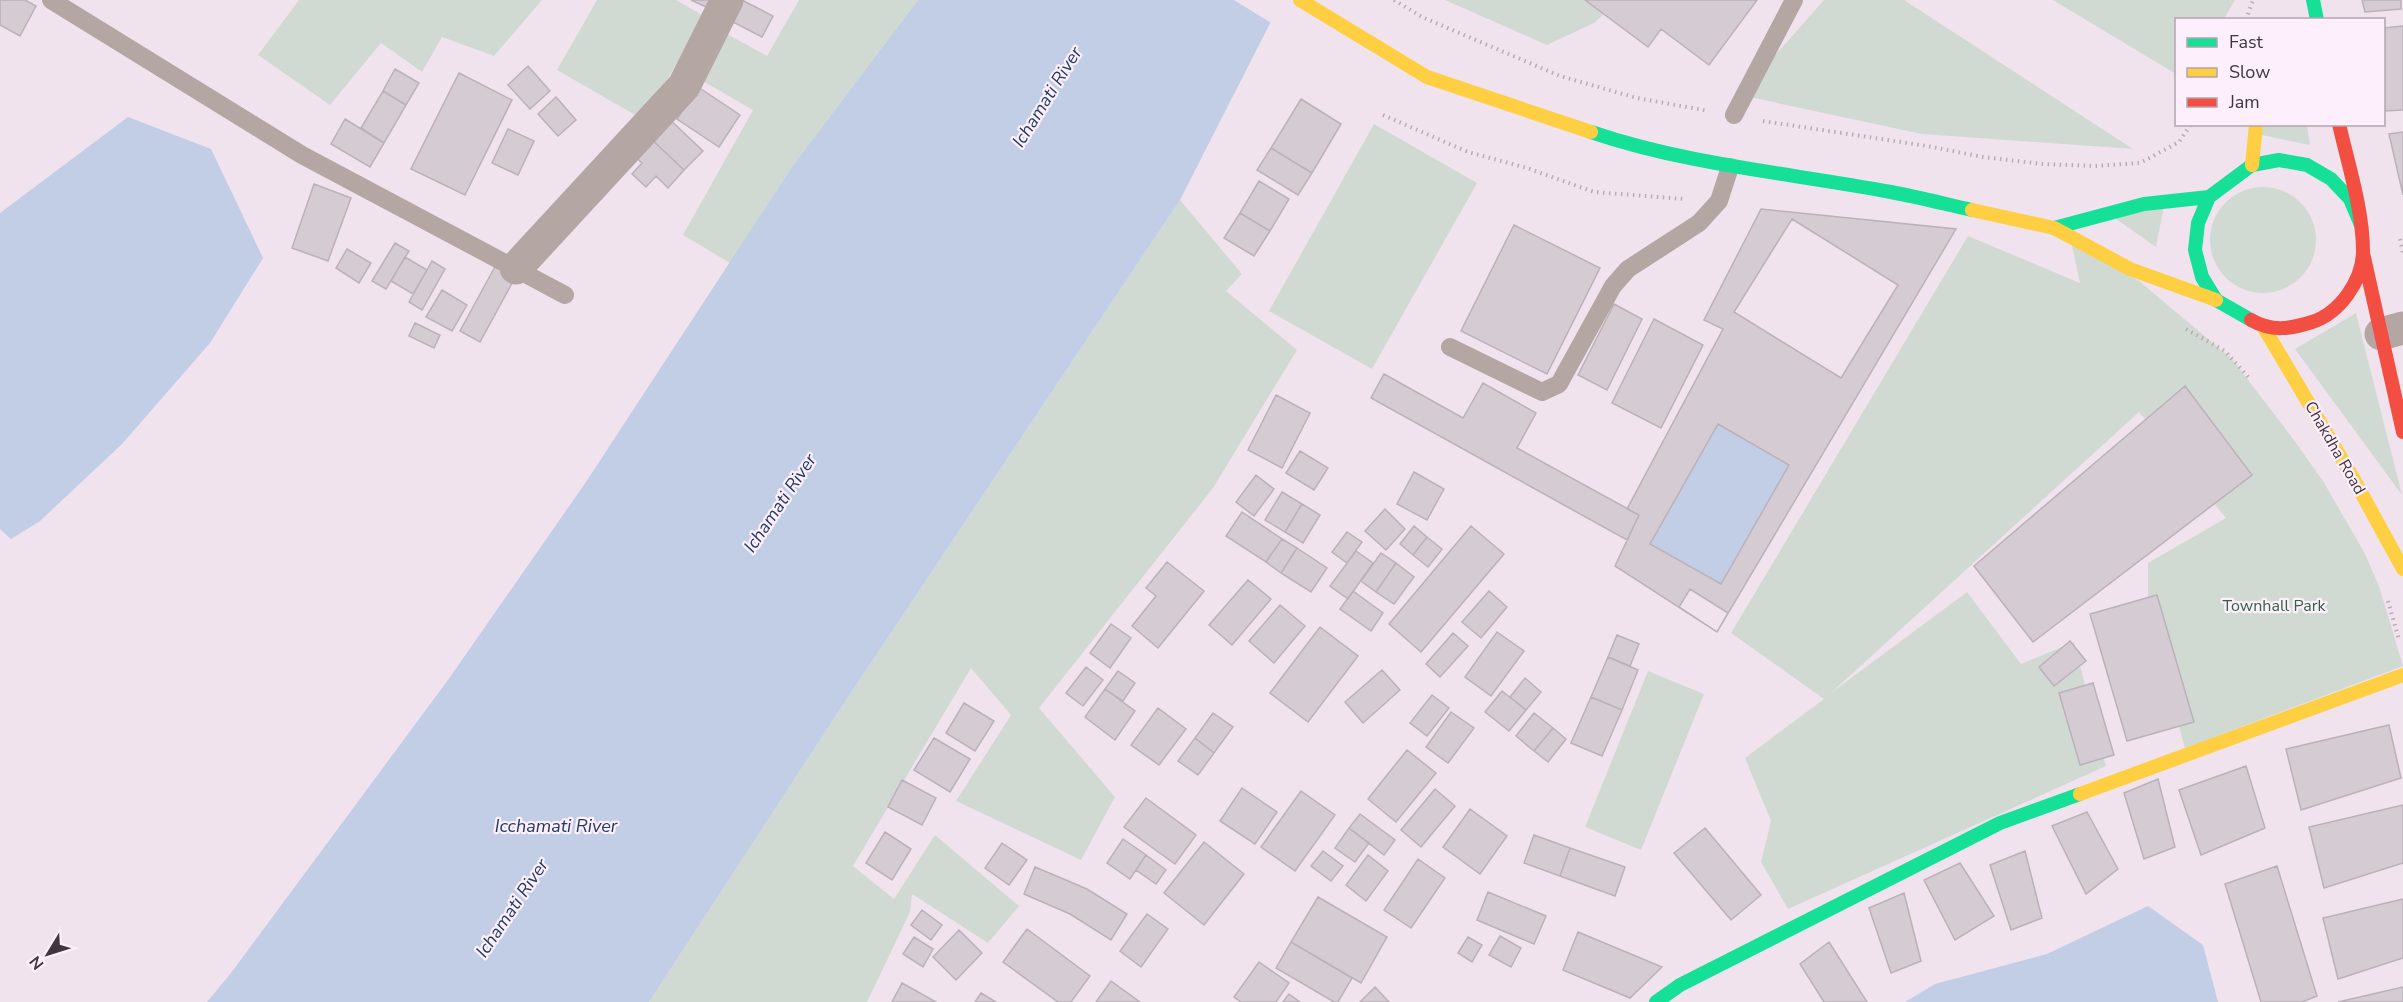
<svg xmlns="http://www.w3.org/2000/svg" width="2403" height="1002" font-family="'Nunito Sans',sans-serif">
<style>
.green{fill:#d0dad3}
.water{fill:#c2cde6}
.pier{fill:#f0e3ee}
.building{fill:#d5cbd3;stroke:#bbb1ba;stroke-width:1.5;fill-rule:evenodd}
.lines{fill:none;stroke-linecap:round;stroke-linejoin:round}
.path{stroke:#b9adaf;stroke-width:4;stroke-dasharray:1.5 4.5;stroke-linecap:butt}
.lane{stroke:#b3a6a3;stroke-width:18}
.street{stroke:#b3a6a3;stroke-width:33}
.fast{stroke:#16e098;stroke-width:14}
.slow{stroke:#ffcf43;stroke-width:14}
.jam{stroke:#f24e42;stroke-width:14}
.labels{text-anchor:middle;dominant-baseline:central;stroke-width:4.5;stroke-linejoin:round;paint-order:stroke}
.street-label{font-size:16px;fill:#3f363e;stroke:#fdeffb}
.park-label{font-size:16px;fill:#2e6342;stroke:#fdeffb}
.water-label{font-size:18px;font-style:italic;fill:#203c64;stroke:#fdeffb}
</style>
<rect width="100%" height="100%" fill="#f0e3ee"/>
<path class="green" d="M299,0H542L494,56L442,37L422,72L381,43L330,105L258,55Z
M597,0H676L704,16L644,120L557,70Z
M799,0H918L794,164L730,263L683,235L753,110L701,80L727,34L767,56Z
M1445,0H1619L1594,23L1547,45Z
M1824,0H1904L2133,149L1922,134L1740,95Z
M2053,0H2235L2224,19L2176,20V74Z
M1374,124L1477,183L1372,369L1269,311Z
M2261,125H2307L2310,145L2257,134Z
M2210 240a53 53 0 1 1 106 0a53 53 0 1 1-106 0Z
M1180,200L1242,274L1226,291L1297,350L1213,488L1039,708L1115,797L1081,860L956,801L1011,715L971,668L853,866L894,899L935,835L1019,906L988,943L912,894L910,912L867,1002H649L850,694Z
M2164,206L2156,247L2109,214Z
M1968,236L2080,283L2071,241L2139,281L2232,359L2291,436L2323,481L2364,552L2379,586L2403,666L2185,748L2148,618V563L2226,518L2139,412L1831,693L1967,592L2021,664L2074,642L2106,766L1788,909L1761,862L1771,821L1745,758L1824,699L1731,633Z
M2356,313L2402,495L2295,349Z
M1648,671L1704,694L1641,850L1585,827Z"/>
<path class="water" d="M918,0H1282L1180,200L850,694L649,1002H207L231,973L448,680L586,482L794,164Z
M128,117L211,149L263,258L210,343L122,444L40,521L11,539L0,529V213Z
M1718,424L1789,465L1721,584L1650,544Z
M2148,906L2203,945L2218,1002H1905L1935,984L2047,954Z"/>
<path class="pier" d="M1234,0H1285L1273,24Z"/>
<path class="building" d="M0,0H25L36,6L20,36L0,25Z
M691,0H721L715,11Z
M742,0L773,16L762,37L729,20Z
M1585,0H1757L1709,65L1661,29L1648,47Z
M2362,0H2401V9L2365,12Z
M2403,26V110L2384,111V28Z
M528,66L550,91L530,109L508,85Z
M395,69L419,83L406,105L383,91Z
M459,73L512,100L465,195L411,169Z
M698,87L740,115L719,147L677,119Z
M383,91L406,105L384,143L361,128Z
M556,97L576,120L558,136L538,114Z
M1301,99L1341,124L1312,173L1271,148Z
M666,116L703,151L684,170L648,136Z
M345,119L384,143L370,167L331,144Z
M508,129L534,141L518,175L492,163Z
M2403,132V195L2389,134Z
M648,136L684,170L668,188L656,176L646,187L632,174L642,163L631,153Z
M1271,148L1312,173L1298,195L1257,170Z
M1259,181L1289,199L1270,231L1240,213Z
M314,184L351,198L328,261L292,248Z
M1761,209L1956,229L1717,632L1615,566L1639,515L1627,509L1723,329L1704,320ZM1718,424L1789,465L1721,584L1650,544Z
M1240,213L1270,231L1254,256L1224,238Z
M1792,219L1898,285L1841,378L1734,312Z
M1514,225L1600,268L1547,374L1461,331Z
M395,243L409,251L386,289L372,281Z
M347,249L371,263L359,283L336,268Z
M405,257L427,270L413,294L391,281Z
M432,261L445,269L422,310L409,302Z
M497,263L517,274L480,342L460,331Z
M442,290L467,305L452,331L426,317Z
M1614,304L1642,319L1607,390L1578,375Z
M1654,319L1703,345L1661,428L1612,403Z
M415,323L440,335L434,348L409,336Z
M1384,374L1463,418L1483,383L1536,413L1517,448L1639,515L1627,540L1371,398Z
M2185,386L2252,475L2033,642L1974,566Z
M1276,395L1310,413L1282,468L1248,450Z
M1300,451L1328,468L1314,490L1286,473Z
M1414,472L1444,489L1427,520L1397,504Z
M1256,475L1274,489L1254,516L1236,502Z
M1282,492L1302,504L1285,532L1265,520Z
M1302,504L1320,515L1303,543L1285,532Z
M1385,509L1405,529L1386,550L1365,531Z
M1242,512L1282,539L1266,562L1226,536Z
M1414,526L1427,537L1413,555L1400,544Z
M1471,526L1504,554L1421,652L1389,624Z
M1347,532L1362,542L1347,563L1332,552Z
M1427,537L1442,549L1428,567L1413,555Z
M1282,539L1297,548L1281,573L1266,562Z
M1297,548L1327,568L1311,592L1281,573Z
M1356,551L1373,563L1348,599L1330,586Z
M1381,553L1396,563L1376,592L1361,581Z
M1167,562L1204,591L1158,648L1132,626L1156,596L1146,588Z
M1396,563L1414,577L1394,604L1376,592Z
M1248,580L1271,599L1232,645L1209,625Z
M1690,589L1728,613L1717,632L1679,607Z
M1353,591L1383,613L1371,631L1340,609Z
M1489,591L1507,607L1481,638L1462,622Z
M2157,595L2194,722L2127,741L2090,614Z
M1280,605L1305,626L1274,663L1249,641Z
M1111,624L1131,638L1110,668L1090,653Z
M1320,627L1358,656L1308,722L1270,693Z
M1497,632L1524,651L1491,696L1465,677Z
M1453,633L1468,646L1440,677L1426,664Z
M1617,635L1639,644L1630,666L1608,657Z
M2070,641L2086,661L2054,686L2039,667Z
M1608,657L1638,670L1622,710L1591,697Z
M1086,667L1103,680L1083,706L1066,693Z
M1382,670L1400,690L1363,723L1345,702Z
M1118,671L1135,683L1123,701L1105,689Z
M1525,678L1541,692L1526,710L1510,697Z
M2093,683L2114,755L2080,765L2059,693Z
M1105,689L1135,711L1115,740L1085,717Z
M1502,691L1526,710L1509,731L1485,712Z
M1432,695L1449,708L1427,736L1410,723Z
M1591,697L1622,710L1602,756L1571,743Z
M964,703L994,721L975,751L946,733Z
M1158,708L1186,729L1159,765L1131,745Z
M1451,712L1474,728L1448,763L1426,747Z
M1213,713L1233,727L1214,753L1195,738Z
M1534,713L1553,728L1534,751L1516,736Z
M2389,725L2401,778L2301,810L2286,749Z
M1553,728L1566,739L1548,762L1534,751Z
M934,738L970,759L950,792L914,770Z
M1195,738L1214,753L1198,775L1178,761Z
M1407,750L1436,773L1396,822L1368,799Z
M2246,766L2265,828L2201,855L2179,790Z
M2158,779L2175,847L2144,859L2124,793Z
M902,780L936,798L922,825L888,807Z
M1242,788L1277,812L1255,844L1220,821Z
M1435,789L1455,806L1421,847L1401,830Z
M1301,791L1335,815L1295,871L1261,847Z
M1146,798L1196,835L1175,864L1124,827Z
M2403,805V863L2324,888L2309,827Z
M1470,809L1507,836L1480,874L1443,847Z
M2087,812L2118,869L2086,894L2052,826Z
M1360,814L1395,840L1384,855L1349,828Z
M1349,828L1369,843L1355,862L1335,848Z
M1705,828L1761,895L1731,920L1674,853Z
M885,832L911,849L892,880L866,863Z
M1534,835L1570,848L1560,876L1524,863Z
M1123,839L1146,855L1130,879L1107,863Z
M1204,842L1244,874L1204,925L1164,893Z
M1002,843L1027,860L1009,885L985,868Z
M1570,848L1625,867L1615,896L1560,876Z
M1323,851L1343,866L1331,881L1311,866Z
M2025,851L2042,918L2011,930L1990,865Z
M1146,855L1166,870L1156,884L1136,870Z
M1368,855L1388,871L1366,901L1346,885Z
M1418,859L1445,878L1411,928L1384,910Z
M1960,863L1994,916L1955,940L1924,880Z
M2277,866L2317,996L2302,1002H2261L2225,884Z
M1035,867L1087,889L1127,914L1111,940L1070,914L1024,894Z
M1488,892L1546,916L1534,944L1477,920Z
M1904,893L1921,961L1891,973L1869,908Z
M1318,897L1387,937L1361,983L1291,942Z
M2403,899V958L2338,979L2323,918Z
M922,910L942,925L931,940L911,925Z
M1147,914L1168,929L1141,967L1120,951Z
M1027,929L1090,976L1071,1002H1058L1003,962Z
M959,930L982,953L956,980L933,957Z
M1578,932L1662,967L1630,998L1563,970Z
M1500,936L1521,948L1511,967L1489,955Z
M914,937L933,949L923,967L903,954Z
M1468,937L1482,945L1472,962L1458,953Z
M1291,942L1352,978L1338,1002H1334L1276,968Z
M1829,942L1867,1002H1824L1800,964Z
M1259,962L1289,983L1276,1002H1241L1234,997Z
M1111,981L1140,1002H1096Z
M902,983L936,1002H892Z
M1375,987L1389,1002H1360Z
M2403,987V1002H2338Z
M981,993L996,1002H975Z
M1289,994L1300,1002H1283Z"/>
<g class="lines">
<path class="path" d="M1394,0L1422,17L1560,76L1637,98L1709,111
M2246,20L2253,0
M1383,115L1468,152L1527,168L1594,192L1684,199
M1763,121L1927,146L1983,157L2043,164L2095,166L2140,163L2179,142L2191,124
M2400,239L2403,253
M2186,329L2225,351L2250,379
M2388,601L2399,640"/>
<path class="lane" d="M51,0L302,155L565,295
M1734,115L1794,0
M1450,347L1542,392L1559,384L1613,286L1628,269L1699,223L1719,201L1730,167"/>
<path class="street" d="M516,268L684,86L727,0
M2381,334L2403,328"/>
<path class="fast" d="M2313,0L2317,20
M1591,132C1688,165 1790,173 1891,192C1918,197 1945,204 1972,210
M2054,228L2144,204L2209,197
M2251,320L2216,300L2202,277L2195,250L2198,223L2209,197L2252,165L2279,160L2307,165L2331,179L2350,199L2361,225
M1656,1002L1680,985L2000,823L2080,794"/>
<path class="slow" d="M1300,0L1427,77L1591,132
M2252,165L2256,124
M1972,210L2054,228L2130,269L2216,300
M2264,328L2352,476L2403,569
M2080,794L2403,675"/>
<path class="jam" d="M2363,253L2403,432
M2251,320C2272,332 2290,329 2312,322C2340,313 2363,280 2363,251C2363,210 2348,164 2339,124"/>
</g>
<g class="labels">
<g class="street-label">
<text transform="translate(2335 448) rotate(60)">Chakdha Road</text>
</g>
<g class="park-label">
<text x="2274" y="606">Townhall Park</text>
</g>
<g class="water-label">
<text transform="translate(1047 97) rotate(-58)">Ichamati River</text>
<text transform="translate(780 503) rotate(-56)">Ichamati River</text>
<text x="556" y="826">Icchamati River</text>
<text transform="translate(512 908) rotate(-56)">Ichamati River</text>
</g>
</g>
<rect x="2175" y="18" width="210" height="108" fill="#fdeffb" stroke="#b1a5af" stroke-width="1.5"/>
<rect x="2187" y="38" width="30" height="9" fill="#16e098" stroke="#b1a5af" stroke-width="1.5"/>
<text x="2229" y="48" font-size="18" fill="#3f363e">Fast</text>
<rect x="2187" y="68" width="30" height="9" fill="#ffcf43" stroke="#b1a5af" stroke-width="1.5"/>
<text x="2229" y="78" font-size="18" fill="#3f363e">Slow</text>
<rect x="2187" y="98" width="30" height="9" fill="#f24e42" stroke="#b1a5af" stroke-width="1.5"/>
<text x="2229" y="108" font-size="18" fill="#3f363e">Jam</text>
<g transform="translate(48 954) rotate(232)" stroke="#fdeffb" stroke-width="4.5" paint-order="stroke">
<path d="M0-4.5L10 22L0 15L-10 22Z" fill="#3f363e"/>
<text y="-9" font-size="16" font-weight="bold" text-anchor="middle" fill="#3f363e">N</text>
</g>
</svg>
